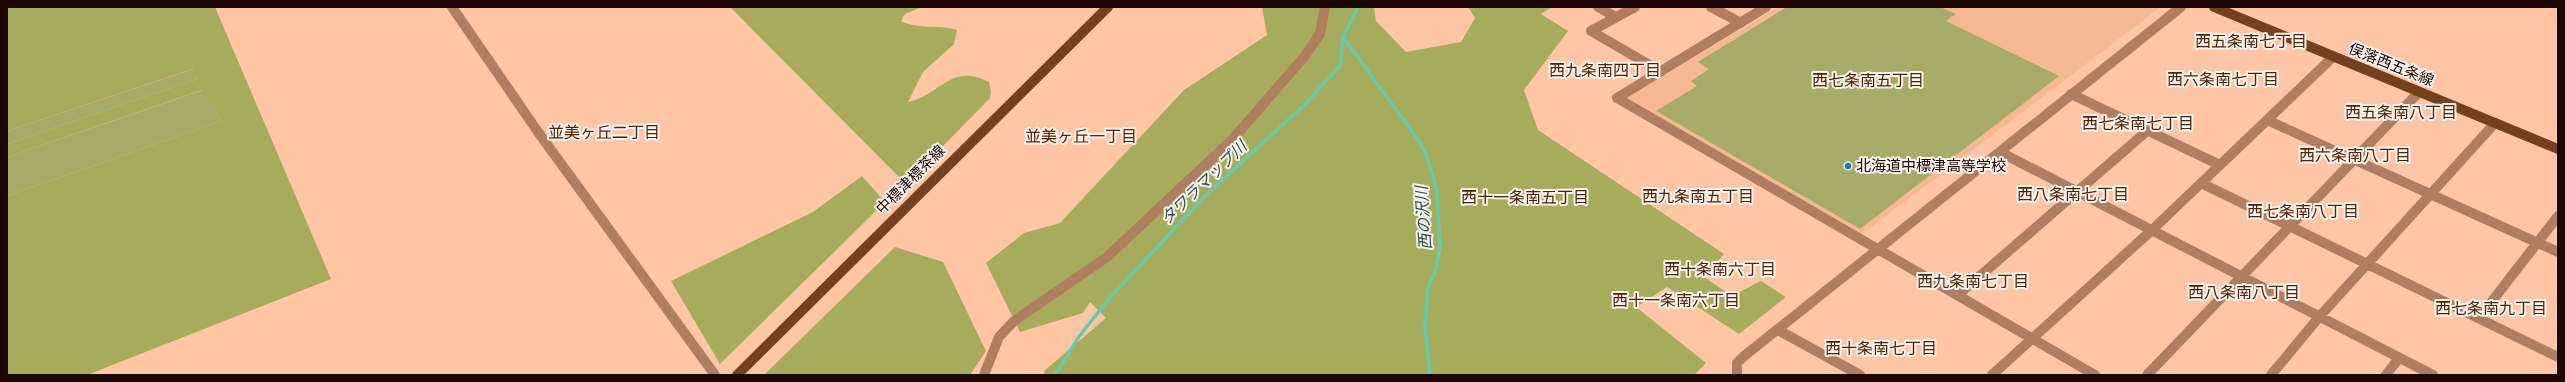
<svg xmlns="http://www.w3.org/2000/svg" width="2565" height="382" font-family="'Alegreya Sans','Noto Sans JP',sans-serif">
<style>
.built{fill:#f6b894}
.green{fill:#a6ac68}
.forest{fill:#a6ac5b}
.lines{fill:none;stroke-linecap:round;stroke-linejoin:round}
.stream{stroke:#65cbae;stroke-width:3.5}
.minor{stroke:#af7e60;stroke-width:10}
.major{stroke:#73411e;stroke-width:10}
.poi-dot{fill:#197ea9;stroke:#faf2ee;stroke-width:1.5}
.labels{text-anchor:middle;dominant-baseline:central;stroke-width:4;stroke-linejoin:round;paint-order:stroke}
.street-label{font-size:15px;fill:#1c0500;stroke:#faf2ee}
.poi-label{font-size:15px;fill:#1c0500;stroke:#faf2ee;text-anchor:start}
.neighbourhood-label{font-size:16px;fill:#4f2401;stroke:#faf2ee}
.water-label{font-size:16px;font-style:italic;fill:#245144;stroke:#faf2ee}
</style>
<rect width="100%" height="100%" fill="#fec6a4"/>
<path class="built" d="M1779,7H2161L1862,234L1626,98Z"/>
<path class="green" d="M1787,7H1940L1956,14L1946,21L2059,76L1860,229L1656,111L1697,86L1691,81L1709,69L1698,62Z
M194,69L197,79L7,144V131Z
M203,90L222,121L7,196V157Z"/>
<path class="forest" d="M7,7H215L331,279L87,375H7V196L222,121L202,90L7,157V144L197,79L193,69L7,131Z
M730,7H922L905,14L901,21C918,30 939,24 957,30L954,44L923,72L908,102C940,96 950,62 989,82L991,91L990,98L906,184Z
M1262,7H1374L1376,21L1406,52L1461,42L1475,18L1468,7H1552L1541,14L1568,31L1524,90L1538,130L1724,254L1704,277L1732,296L1761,281L1786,297L1739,334L1667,287L1636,307L1706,363L1694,375H1045L1044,371L1106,318L1090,302L1083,313L1020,332L986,263L1024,233L1060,223L1184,90L1267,35Z
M862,176L885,202L720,364L671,281L813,212Z
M895,247L943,262L986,351L970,375H764Z"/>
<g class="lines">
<path class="stream" d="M1343,37L1419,141L1426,154L1437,191L1440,248L1435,273L1428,287L1425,327L1430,375
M1055,375L1078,338L1107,301L1204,197L1304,105L1340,66L1343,37L1358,7"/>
<path class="minor" d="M452,7L538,132L715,375
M1598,7L1616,17
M1635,7L1591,31L1660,71
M1711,7L1741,23
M1766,7L1617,98L2095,375
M2071,94L2220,165
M2267,120L2558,252
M2000,152L2433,375
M2201,183L2558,357
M1958,295L2147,131
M2479,318L2558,216
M1778,330L1860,375
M984,375L999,337L1014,321L1107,257L1232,140L1304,57L1320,34L1325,7
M1737,375V363L1743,357L2181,7
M1992,375L2152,230L2333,57
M2147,375L2419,92
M2271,375L2320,316L2495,123
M2386,375L2399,358"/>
<path class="major" d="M2214,7L2558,149
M737,375L1108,7"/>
</g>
<circle class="poi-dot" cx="1848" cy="166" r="4"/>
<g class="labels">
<g class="street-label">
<text transform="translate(2391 65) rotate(22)">俣落西五条線</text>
<text transform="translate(911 180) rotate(-45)">中標津標茶線</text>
</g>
<g class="poi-label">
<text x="1856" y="166">北海道中標津高等学校</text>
</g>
<g class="neighbourhood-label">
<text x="2251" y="42">西五条南七丁目</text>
<text x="1605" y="71">西九条南四丁目</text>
<text x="2223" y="80">西六条南七丁目</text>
<text x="1868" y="81">西七条南五丁目</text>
<text x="2401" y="113">西五条南八丁目</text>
<text x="2138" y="124">西七条南七丁目</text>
<text x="604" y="133">並美ヶ丘二丁目</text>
<text x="1081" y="137">並美ヶ丘一丁目</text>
<text x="2355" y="156">西六条南八丁目</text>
<text x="2073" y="195">西八条南七丁目</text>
<text x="1698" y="197">西九条南五丁目</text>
<text x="1525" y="198">西十一条南五丁目</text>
<text x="2303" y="212">西七条南八丁目</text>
<text x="1720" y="270">西十条南六丁目</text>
<text x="1973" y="282">西九条南七丁目</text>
<text x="2244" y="293">西八条南八丁目</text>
<text x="1676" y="301">西十一条南六丁目</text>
<text x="2491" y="309">西七条南九丁目</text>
<text x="1881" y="349">西十条南七丁目</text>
</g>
<g class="water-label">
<text transform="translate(1204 183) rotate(-44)">タワラマップ川</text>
<text transform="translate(1424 218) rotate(-94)">西の沢川</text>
</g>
</g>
<rect width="2565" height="382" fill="none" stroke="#1c0500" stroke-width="16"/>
</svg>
